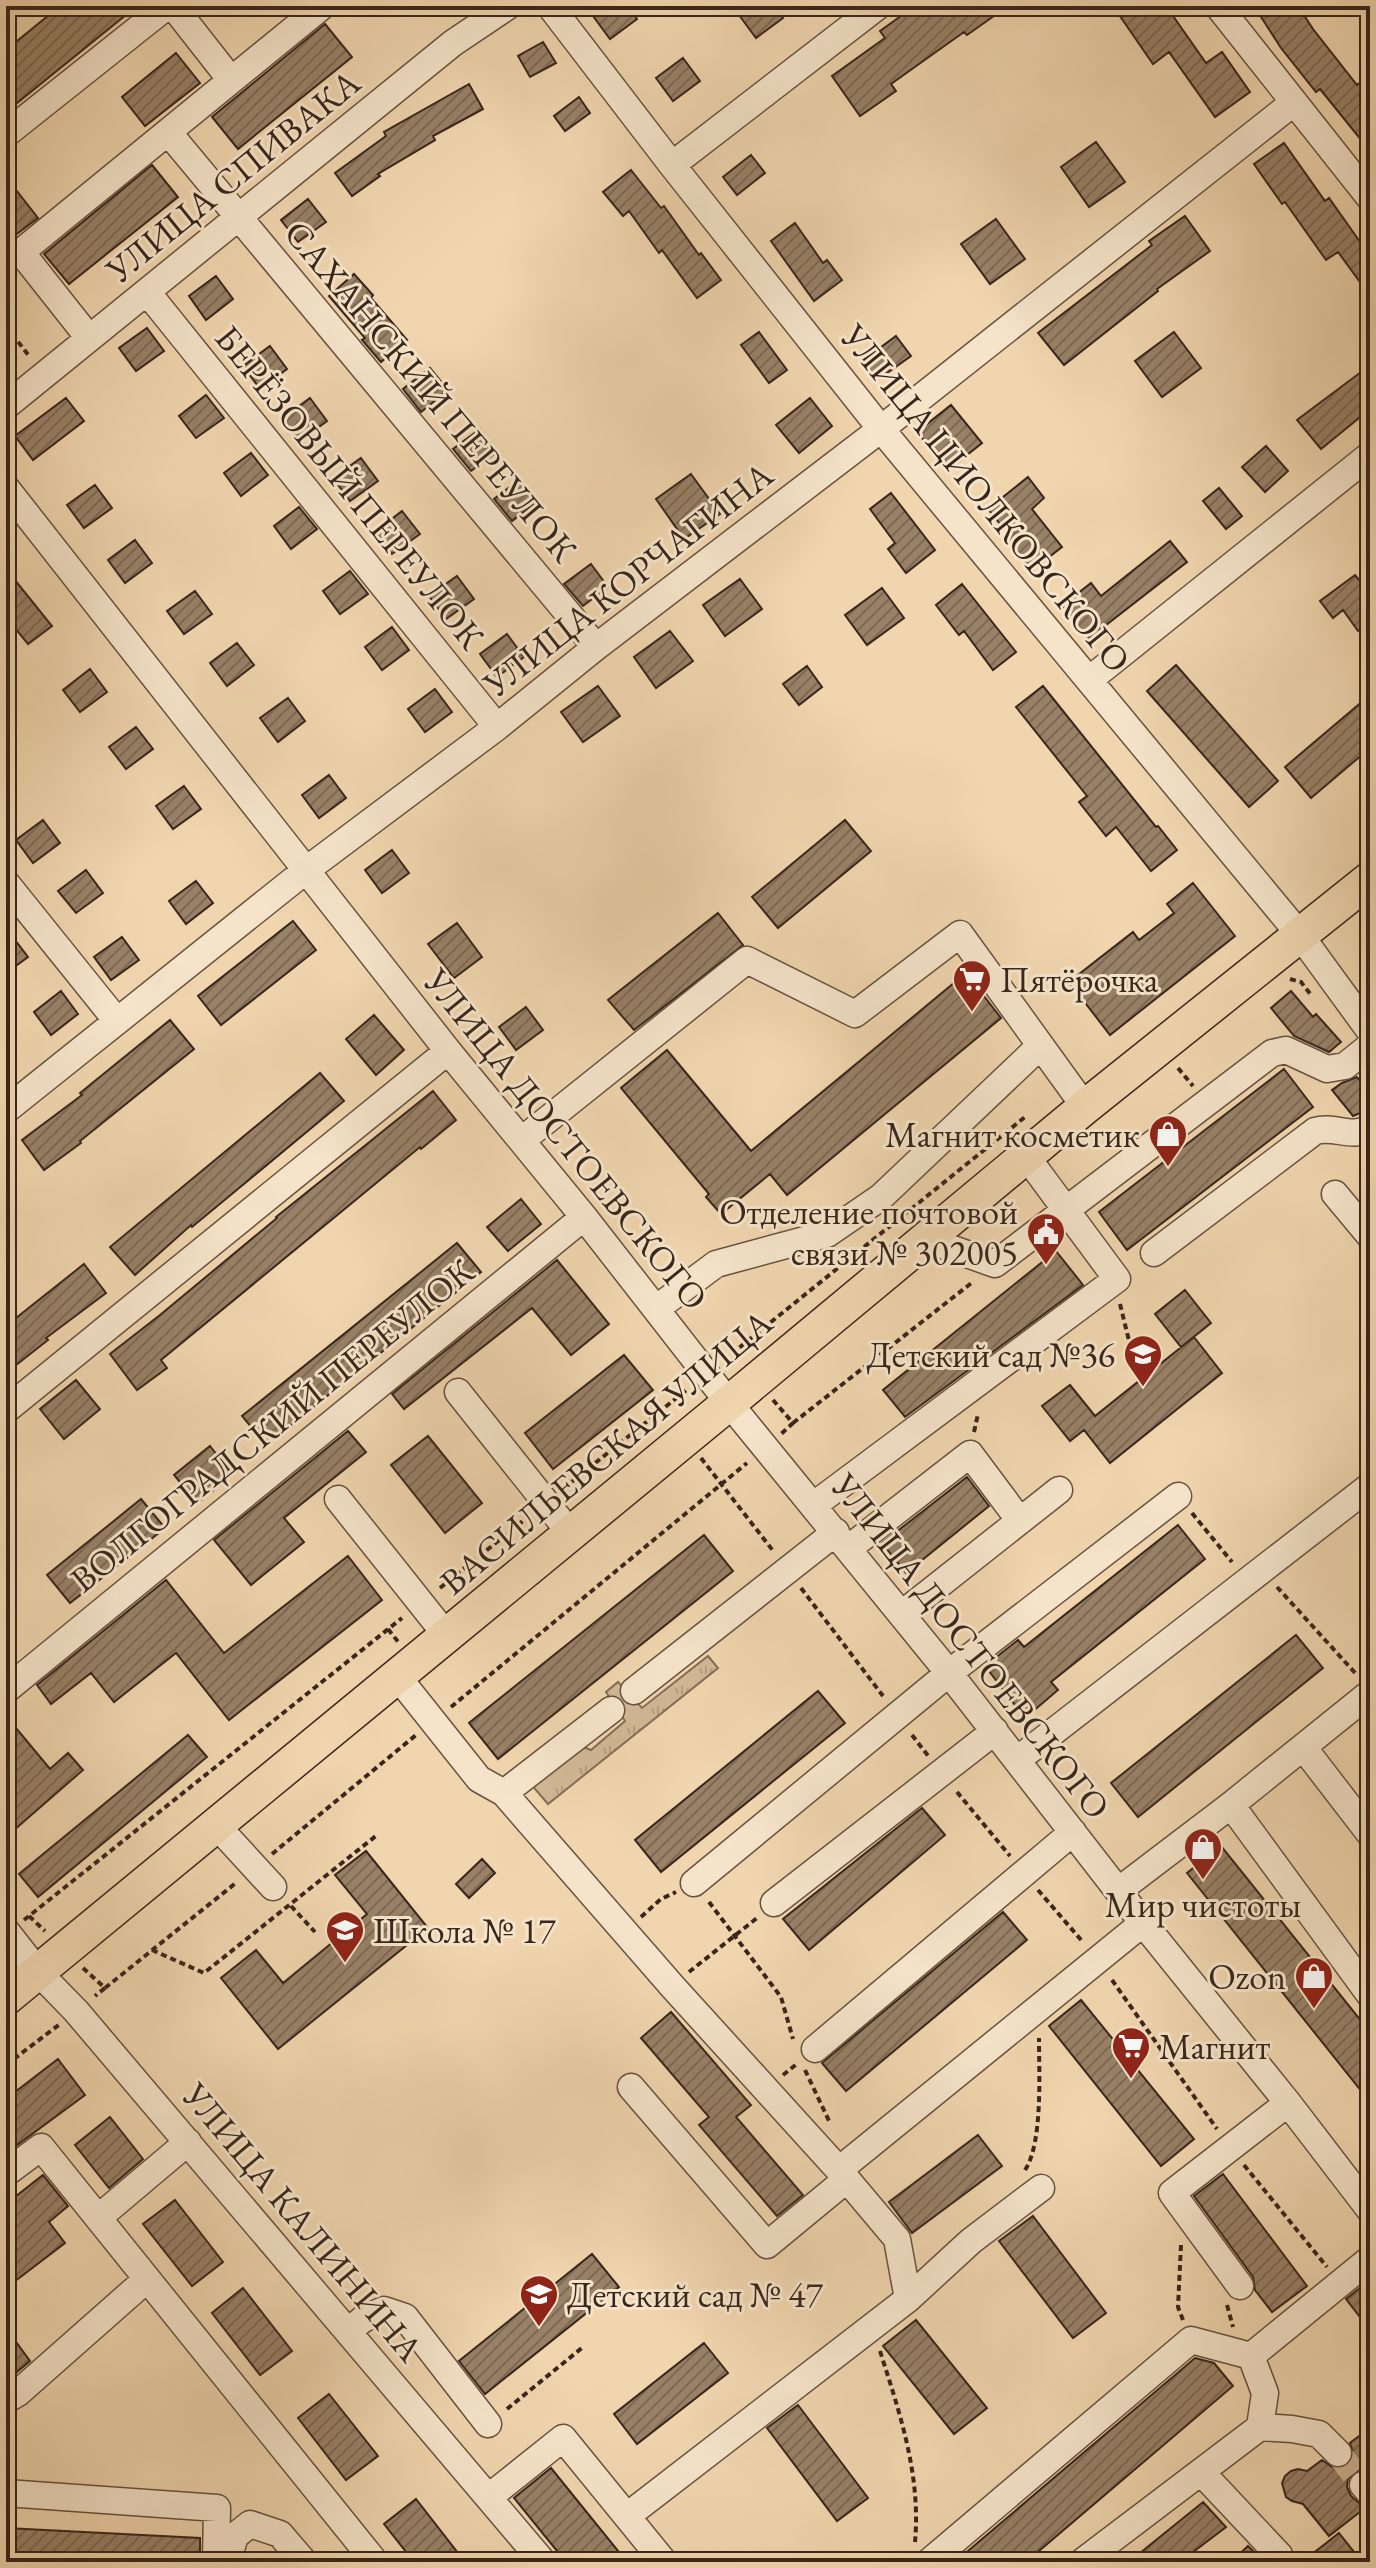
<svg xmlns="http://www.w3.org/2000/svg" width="1376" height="2568" font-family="'EB Garamond',serif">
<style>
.grass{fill:url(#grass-tufts);stroke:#856e58;stroke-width:2}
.building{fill:url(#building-hatch);stroke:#39261b;stroke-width:2}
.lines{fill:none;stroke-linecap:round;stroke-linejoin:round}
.minor-tunnel{stroke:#cbb291;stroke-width:26;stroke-dasharray:26 13;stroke-linecap:butt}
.minor-casing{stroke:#675240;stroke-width:29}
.major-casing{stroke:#39261b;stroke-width:37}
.path{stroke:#39261b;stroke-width:4;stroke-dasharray:6 4;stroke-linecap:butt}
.minor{stroke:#f5e4ca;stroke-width:26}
.major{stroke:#f0d5ae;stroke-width:34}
.labels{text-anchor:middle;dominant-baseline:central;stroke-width:6;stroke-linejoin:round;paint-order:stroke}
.street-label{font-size:36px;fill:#39261b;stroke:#f5e4ca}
.poi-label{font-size:36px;fill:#39261b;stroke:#f5e4ca;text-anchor:start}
</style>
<defs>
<pattern id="grass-tufts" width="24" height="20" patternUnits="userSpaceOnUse" patternTransform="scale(2)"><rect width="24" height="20" fill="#d1b795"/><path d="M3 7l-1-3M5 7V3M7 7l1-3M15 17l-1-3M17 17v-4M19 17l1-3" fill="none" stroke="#b49d80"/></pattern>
<pattern id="building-hatch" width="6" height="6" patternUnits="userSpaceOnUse" patternTransform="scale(2)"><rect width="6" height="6" fill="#988167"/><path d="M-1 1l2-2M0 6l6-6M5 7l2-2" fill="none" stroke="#7d6954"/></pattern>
</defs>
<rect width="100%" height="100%" fill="#f0d5ae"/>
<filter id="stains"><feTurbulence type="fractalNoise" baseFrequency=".0025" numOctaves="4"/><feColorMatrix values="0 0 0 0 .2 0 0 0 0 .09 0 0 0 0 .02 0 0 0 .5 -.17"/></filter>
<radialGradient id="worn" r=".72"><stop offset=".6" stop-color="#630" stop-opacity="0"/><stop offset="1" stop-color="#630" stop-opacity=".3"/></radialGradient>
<path class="grass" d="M708,1656L718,1668L548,1804L529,1782L578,1745L591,1750L625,1721L606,1692L618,1682L642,1708Z"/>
<path class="building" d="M60,6H137L17,103L6,89V50Z
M606,6H628L637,19L610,39L593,16Z
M751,6H775L783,18L756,38L739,15Z
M915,6H1008L967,35L964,32L891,84L896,91L860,116L832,76L885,38L880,31Z
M1113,6H1166L1206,63L1222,52L1250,92L1215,117L1169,52L1153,64Z
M1254,6H1298L1313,29L1357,85L1362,81L1370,91V151L1320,89L1316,92L1281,48Z
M325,24L352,57L238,149L212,117Z
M543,42L556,63L530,77L518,56Z
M176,53L200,83L145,126L122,97Z
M683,58L700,81L673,101L656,78Z
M469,84L483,109L433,136L435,140L378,174L380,176L352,196L335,173L386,136L384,132Z
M579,97L590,113L565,131L554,116Z
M1096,142L1125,182L1089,207L1061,167Z
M1284,143L1325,201L1329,198L1370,256V275L1360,282L1338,252L1326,260L1285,202L1282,204L1254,164Z
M751,155L765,173L737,195L723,177Z
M152,165L178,197L69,284L44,254Z
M631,170L661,208L664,206L699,255L701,253L721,280L697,298L662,250L659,253L629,211L623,216L603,192Z
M6,177L38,218L6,242Z
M308,199L326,222L298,242L281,220Z
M1185,216L1210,251L1157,289L1158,291L1064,365L1038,333L1152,245L1149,241Z
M996,219L1025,259L990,284L961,244Z
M795,223L823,263L827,260L842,280L814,301L771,241Z
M354,274L373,295L371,298L407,340L381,362L362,340L365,338L329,296Z
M216,276L233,299L206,320L189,296Z
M147,328L164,351L136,371L119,348Z
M759,332L787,370L769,383L741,345Z
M1174,332L1201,368L1162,397L1135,361Z
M896,336L911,356L876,381L861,362Z
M270,346L287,369L260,389L243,366Z
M430,368L448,390L421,412L403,389Z
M1361,372L1370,382V409L1321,449L1297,420Z
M206,395L224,418L196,438L179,416Z
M66,398L84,421L33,460L15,436Z
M310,398L327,421L300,441L283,418Z
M810,398L832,426L799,453L776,425Z
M951,405L982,443L948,470L917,432Z
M480,429L497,452L471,471L453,449Z
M1266,446L1288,471L1265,492L1242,467Z
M251,453L268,475L241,496L224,473Z
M361,458L378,481L350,501L333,478Z
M691,474L720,514L684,539L656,499Z
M1028,477L1044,498L1032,509L1062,547L1032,570L1005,536L1008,534L988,509Z
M520,479L537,502L512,521L494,499Z
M95,485L112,508L84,528L67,505Z
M1219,488L1242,516L1226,529L1203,501Z
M891,493L935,550L906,573L888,549L895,543L870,509Z
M299,507L317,529L291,549L274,526Z
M402,511L420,534L392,554L375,532Z
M135,540L152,563L125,583L108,560Z
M1170,541L1187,562L1088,639L1062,606L1091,583L1101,596Z
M591,564L608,587L583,606L564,584Z
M6,569L52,626L28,644L6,617Z
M350,571L368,594L340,614L323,591Z
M1355,575L1368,591L1361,596L1370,607V623L1358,631L1343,610L1333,618L1320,601Z
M457,576L474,599L446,619L429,596Z
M740,579L762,609L725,636L703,605Z
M962,584L1016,652L993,670L964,631L959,635L936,605Z
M882,588L904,618L867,645L845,615Z
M195,591L212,614L184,634L167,611Z
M392,627L409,650L382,670L365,647Z
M670,631L693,661L656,688L634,657Z
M507,634L524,657L497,677L480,654Z
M237,643L254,665L227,686L210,663Z
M1176,665L1278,781L1249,807L1147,691Z
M807,666L822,687L799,705L783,684Z
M90,669L107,692L80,712L63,690Z
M598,686L620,716L583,742L561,712Z
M1043,686L1156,827L1158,826L1177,850L1151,871L1116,827L1106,836L1079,802L1087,796L1016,707Z
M435,689L452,712L425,732L408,709Z
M1370,695V748L1311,798L1285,767Z
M288,698L305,721L278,742L260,718Z
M136,727L153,749L126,769L109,747Z
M329,775L346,798L319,818L302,795Z
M184,786L201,809L173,829L156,806Z
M43,820L60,843L33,863L16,840Z
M845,820L871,851L778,928L752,897Z
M392,850L409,873L382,893L365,870Z
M86,870L103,893L76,913L58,891Z
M196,881L213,903L186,924L169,901Z
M1193,883L1235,936L1110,1035L1069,982L1133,932L1139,940L1174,913L1167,904Z
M718,913L743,945L634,1030L608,1000Z
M293,921L316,950L221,1025L198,996Z
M457,923L482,957L454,978L428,944Z
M6,928L28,957L6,973Z
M122,937L139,960L111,980L94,957Z
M966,973L1001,1018L787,1195L770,1174L721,1214L706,1197L709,1194L621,1088L667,1050L751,1151Z
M61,991L78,1014L51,1035L34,1012Z
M1291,991L1313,1017L1316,1014L1341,1042L1329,1052L1294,1036L1271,1008Z
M526,1007L543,1030L516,1050L499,1027Z
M374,1015L404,1050L376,1075L346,1039Z
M170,1020L194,1049L80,1141L81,1143L44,1170L22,1140L82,1095L80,1093Z
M1284,1069L1313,1107L1127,1250L1099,1212Z
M320,1073L344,1101L192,1227L191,1225L135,1275L110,1247Z
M1357,1077L1370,1094V1109L1353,1116L1332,1090L1342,1083Z
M433,1091L456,1120L421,1149L420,1147L161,1360L167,1368L137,1390L110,1354L160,1315L277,1218L276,1217Z
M521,1199L541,1224L508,1251L487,1227Z
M457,1243L481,1272L266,1445L242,1416Z
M1056,1251L1083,1285L905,1417L883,1390Z
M557,1260L609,1324L571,1355L532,1308L404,1409L392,1394Z
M84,1264L106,1293L46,1338L48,1340L6,1373V1326Z
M1185,1290L1211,1323L1181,1347L1155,1314Z
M1194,1337L1222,1373L1110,1463L1084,1430L1070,1441L1042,1406L1070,1385L1095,1416Z
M624,1355L653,1390L553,1469L525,1433Z
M76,1380L100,1409L64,1439L40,1409Z
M348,1431L366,1452L284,1518L304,1542L251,1585L214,1540Z
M428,1436L482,1503L445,1533L391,1465Z
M210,1446L233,1475L197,1503L174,1475Z
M967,1477L989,1506L906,1573L882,1543Z
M141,1499L165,1528L70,1603L47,1575Z
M1178,1525L1205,1559L1051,1682L1058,1690L1025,1718L985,1666L1018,1640L1024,1647Z
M704,1535L733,1571L498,1759L469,1723Z
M348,1556L382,1600L229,1720L176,1653L114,1702L91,1673L51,1704L37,1685L166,1580L224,1653Z
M1296,1635L1323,1668L1138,1817L1111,1783Z
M818,1691L845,1723L661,1872L635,1840Z
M6,1716L50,1769L68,1753L83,1770L6,1837Z
M188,1735L207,1757L38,1897L19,1874Z
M922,1808L945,1835L809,1950L783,1919Z
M1221,1846L1370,2032V2102L1187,1873Z
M366,1851L428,1928L278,2049L221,1978L256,1950L283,1983L367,1914L335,1875Z
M482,1859L495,1873L469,1898L456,1884Z
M1003,1912L1027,1940L846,2091L822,2063Z
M1081,2000L1194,2139L1161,2166L1049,2026Z
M671,2012L751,2105L736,2117L803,2195L777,2216L699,2125L709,2117L641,2038Z
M58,2059L85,2095L17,2145L6,2131V2099Z
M110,2117L143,2159L109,2188L75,2145Z
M978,2135L1002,2166L912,2233L889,2202Z
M1223,2174L1307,2286L1272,2312L1255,2290L1253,2277L1194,2196Z
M43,2175L68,2206L49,2222L65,2243L6,2288V2204Z
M175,2200L223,2262L192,2286L143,2224Z
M1033,2216L1106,2313L1073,2338L999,2241Z
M592,2254L619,2287L485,2394L459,2361Z
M1370,2280V2330L1346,2299Z
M243,2288L292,2351L260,2375L212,2313Z
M916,2320L987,2408L954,2434L883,2346Z
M6,2328L30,2361L6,2381Z
M704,2343L728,2373L637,2444L614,2414Z
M1195,2358L1214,2363L1233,2386L1026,2562H955Z
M329,2394L378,2456L346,2480L298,2418Z
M798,2405L868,2498L837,2521L767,2428Z
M1370,2428V2471L1361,2469L1353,2473L1348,2479L1347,2487L1351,2496L1365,2508L1329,2536L1303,2504L1292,2501L1286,2497L1282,2483L1285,2476L1291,2471L1298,2469L1307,2471L1322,2460L1335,2469L1349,2465L1354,2456L1350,2443Z
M551,2468L627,2562H566L514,2498Z
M416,2499L465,2562H414L384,2524Z
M1203,2502L1226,2527L1180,2562H1129Z
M6,2528L200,2538V2562H6Z
M1339,2533L1362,2562H1302Z
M1248,2546L1264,2562H1231Z"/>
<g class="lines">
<path class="minor-tunnel" d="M1338,2453L1363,2485"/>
<defs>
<path id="minor" d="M173,6L231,80
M550,6L672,165L881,429L1300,935L1370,1031
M1218,6L1370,198
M168,132L596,647
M6,134L167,6
M672,165L878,6
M147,292L497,727
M89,338L21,252L321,7
M6,406L453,43L508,6
M6,488L448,1051L584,1217L729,1403L949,1673L1143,1923L1288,2103L1370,2210
M1089,680L1370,455
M6,883L117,1021
M6,1110L305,871L497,727L596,647L881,429L1293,103
M522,1140L747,960L855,1014L960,934L1085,1107
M1335,1194L1370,1236
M934,1233L947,1247L995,1264L1272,1053L1286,1050L1327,1069L1345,1066L1370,1046
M1154,1253L1315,1131C1335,1125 1353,1140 1370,1127
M657,1308L716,1264L827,1234L881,1197L1040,1046
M458,1392L571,1534
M6,1410L448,1051
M338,1499L447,1636
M814,1505L1117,1279L1026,1156
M849,1548L970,1454L1020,1521
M902,1614L1059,1490
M397,1676L479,1779L504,1793L672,1986L839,2170L897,2239L908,2299L627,2516
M6,1690L584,1217
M634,1691L836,1532
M1303,1747L1370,1834
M1017,1760L1370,1486
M504,1793L611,1710
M1231,1805L1370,1995
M216,1825L273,1887
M694,1883L949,1673L1178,1496
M1118,1891L1231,1805L1370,1693
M774,1903L995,1731
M6,1931L38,1972L76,2011L543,2562
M815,2049L1073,1832
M631,2087L767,2245L847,2179
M839,2170L1143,1923
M6,2173L41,2147L375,2562
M98,2218L188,2142
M1240,2286L1172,2193L1288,2103
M908,2299L971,2241L1041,2188
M349,2331L363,2319L384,2310L405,2317L488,2424
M6,2400L18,2393L147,2279
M1260,2427L1292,2429L1319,2434L1338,2453
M1201,2472L1279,2555
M1363,2485L1370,2493
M6,2493L217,2508L216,2562
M489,2497L563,2438L664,2562
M216,2555L230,2553L235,2536L250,2524L280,2534L304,2562
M929,2562L1191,2340L1251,2356
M1082,2562L1260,2427L1265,2393L1251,2356L1370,2259"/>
<path id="major" d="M6,1998L729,1403L1085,1107L1370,879"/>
</defs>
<use href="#minor" class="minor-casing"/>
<use href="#major" class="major-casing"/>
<path class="path" d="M6,326L29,356
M1362,851L1370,844
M1290,979L1301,982L1311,995
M1178,1068L1193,1086
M1120,1304L1136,1369
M724,1360L1025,1117
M773,1400L793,1423L781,1434
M793,1423L974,1281
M974,1432L978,1414
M701,1458L774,1552
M564,1488L689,1388
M1192,1513L1232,1562
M1277,1587L1357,1675
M440,1588L529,1516
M801,1588L883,1696
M388,1629L399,1643
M451,1707L747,1463
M912,1735L929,1757
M957,1792L1010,1856
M272,1854L416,1735
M1038,1890L1082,1941
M709,1902L781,1997L793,2039
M291,1906L315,1932
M29,1916L45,1931
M641,1917L661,1899L676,1892
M24,1920L402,1618
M152,1950L204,1973L377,1835
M83,1968L105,1988L95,1996
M689,1972L757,1918
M1112,1980L1217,2129
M105,1988L237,1882
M6,2065L60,2024
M805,2070L830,2123
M783,2075L798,2063
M1244,2165L1327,2267
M1025,2170C1043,2143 1039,2072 1039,2038
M1181,2245L1178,2307L1183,2320
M1227,2305L1233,2327
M880,2351C900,2414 921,2475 915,2542
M507,2409L583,2347"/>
<use href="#minor" class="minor"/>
<use href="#major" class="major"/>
</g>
<defs>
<symbol id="supermarket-pin" viewBox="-11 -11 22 30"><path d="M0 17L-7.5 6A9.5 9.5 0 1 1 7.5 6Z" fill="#8f2418" stroke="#f5e4ca"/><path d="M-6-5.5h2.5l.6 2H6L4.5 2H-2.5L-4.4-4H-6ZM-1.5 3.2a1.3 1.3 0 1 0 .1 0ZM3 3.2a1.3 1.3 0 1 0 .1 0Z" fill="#fff"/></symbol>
<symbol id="shop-pin" viewBox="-11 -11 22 30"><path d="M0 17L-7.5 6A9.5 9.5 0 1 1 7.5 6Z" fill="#8f2418" stroke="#f5e4ca"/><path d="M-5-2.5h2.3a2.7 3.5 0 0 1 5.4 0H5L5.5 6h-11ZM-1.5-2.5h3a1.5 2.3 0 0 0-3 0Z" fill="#fff"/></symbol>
<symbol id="civic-pin" viewBox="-11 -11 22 30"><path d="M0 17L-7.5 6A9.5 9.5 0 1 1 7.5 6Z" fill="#8f2418" stroke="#f5e4ca"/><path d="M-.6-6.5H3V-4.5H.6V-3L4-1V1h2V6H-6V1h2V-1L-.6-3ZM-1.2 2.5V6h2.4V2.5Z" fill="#fff"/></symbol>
<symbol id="school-pin" viewBox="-11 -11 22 30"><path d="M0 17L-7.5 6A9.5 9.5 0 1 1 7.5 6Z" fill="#8f2418" stroke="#f5e4ca"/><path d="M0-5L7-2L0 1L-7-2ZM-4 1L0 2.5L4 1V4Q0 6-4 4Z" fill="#fff"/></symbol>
</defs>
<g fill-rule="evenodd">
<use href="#supermarket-pin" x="950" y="957" width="44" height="60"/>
<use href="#shop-pin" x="1146" y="1112" width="44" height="60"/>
<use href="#civic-pin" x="1024" y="1210" width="44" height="60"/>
<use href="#school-pin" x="1121" y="1332" width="44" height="60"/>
<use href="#shop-pin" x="1181" y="1825" width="44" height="60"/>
<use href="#school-pin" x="323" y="1908" width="44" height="60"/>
<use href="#shop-pin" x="1292" y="1954" width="44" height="60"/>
<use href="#supermarket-pin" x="1109" y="2024" width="44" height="60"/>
<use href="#school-pin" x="517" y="2272" width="44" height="60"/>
</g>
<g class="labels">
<g class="street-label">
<text transform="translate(233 176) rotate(-39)">УЛИЦА СПИВАКА</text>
<text transform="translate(431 391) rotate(50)">САХАНСКИЙ ПЕРЕУЛОК</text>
<text transform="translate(350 487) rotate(51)">БЕРЁЗОВЫЙ ПЕРЕУЛОК</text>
<text transform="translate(986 498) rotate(51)">УЛИЦА ЦИОЛКОВСКОГО</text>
<text transform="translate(628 579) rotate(-38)">УЛИЦА КОРЧАГИНА</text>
<text transform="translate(566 1139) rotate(51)">УЛИЦА ДОСТОЕВСКОГО</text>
<text transform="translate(272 1425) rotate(-39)">ВОЛГОГРАДСКИЙ ПЕРЕУЛОК</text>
<text transform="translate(606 1452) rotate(-40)">ВАСИЛЬЕВСКАЯ УЛИЦА</text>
<text transform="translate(971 1646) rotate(52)">УЛИЦА ДОСТОЕВСКОГО</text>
<text transform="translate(303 2222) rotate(50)">УЛИЦА КАЛИНИНА</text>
</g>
<g class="poi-label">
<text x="1000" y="979">Пятёрочка</text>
<text x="1140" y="1134" text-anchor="end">Магнит косметик</text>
<text x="1018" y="1211" text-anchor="end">Отделение почтовой<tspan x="1018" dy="41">связи № 302005</tspan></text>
<text x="1115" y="1354" text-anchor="end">Детский сад №36</text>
<text x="1203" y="1904" text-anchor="middle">Мир чистоты</text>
<text x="373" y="1930">Школа № 17</text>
<text x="1286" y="1976" text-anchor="end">Ozon</text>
<text x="1159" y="2046">Магнит</text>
<text x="567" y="2294">Детский сад № 47</text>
</g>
</g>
<rect width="1376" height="2568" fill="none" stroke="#f0d5ae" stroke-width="32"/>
<rect x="8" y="8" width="1360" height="2552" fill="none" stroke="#39261b" stroke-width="4"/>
<rect x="16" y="16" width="1344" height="2536" fill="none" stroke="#39261b" stroke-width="2"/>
<rect width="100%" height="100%" filter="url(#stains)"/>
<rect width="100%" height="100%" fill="url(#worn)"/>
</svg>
